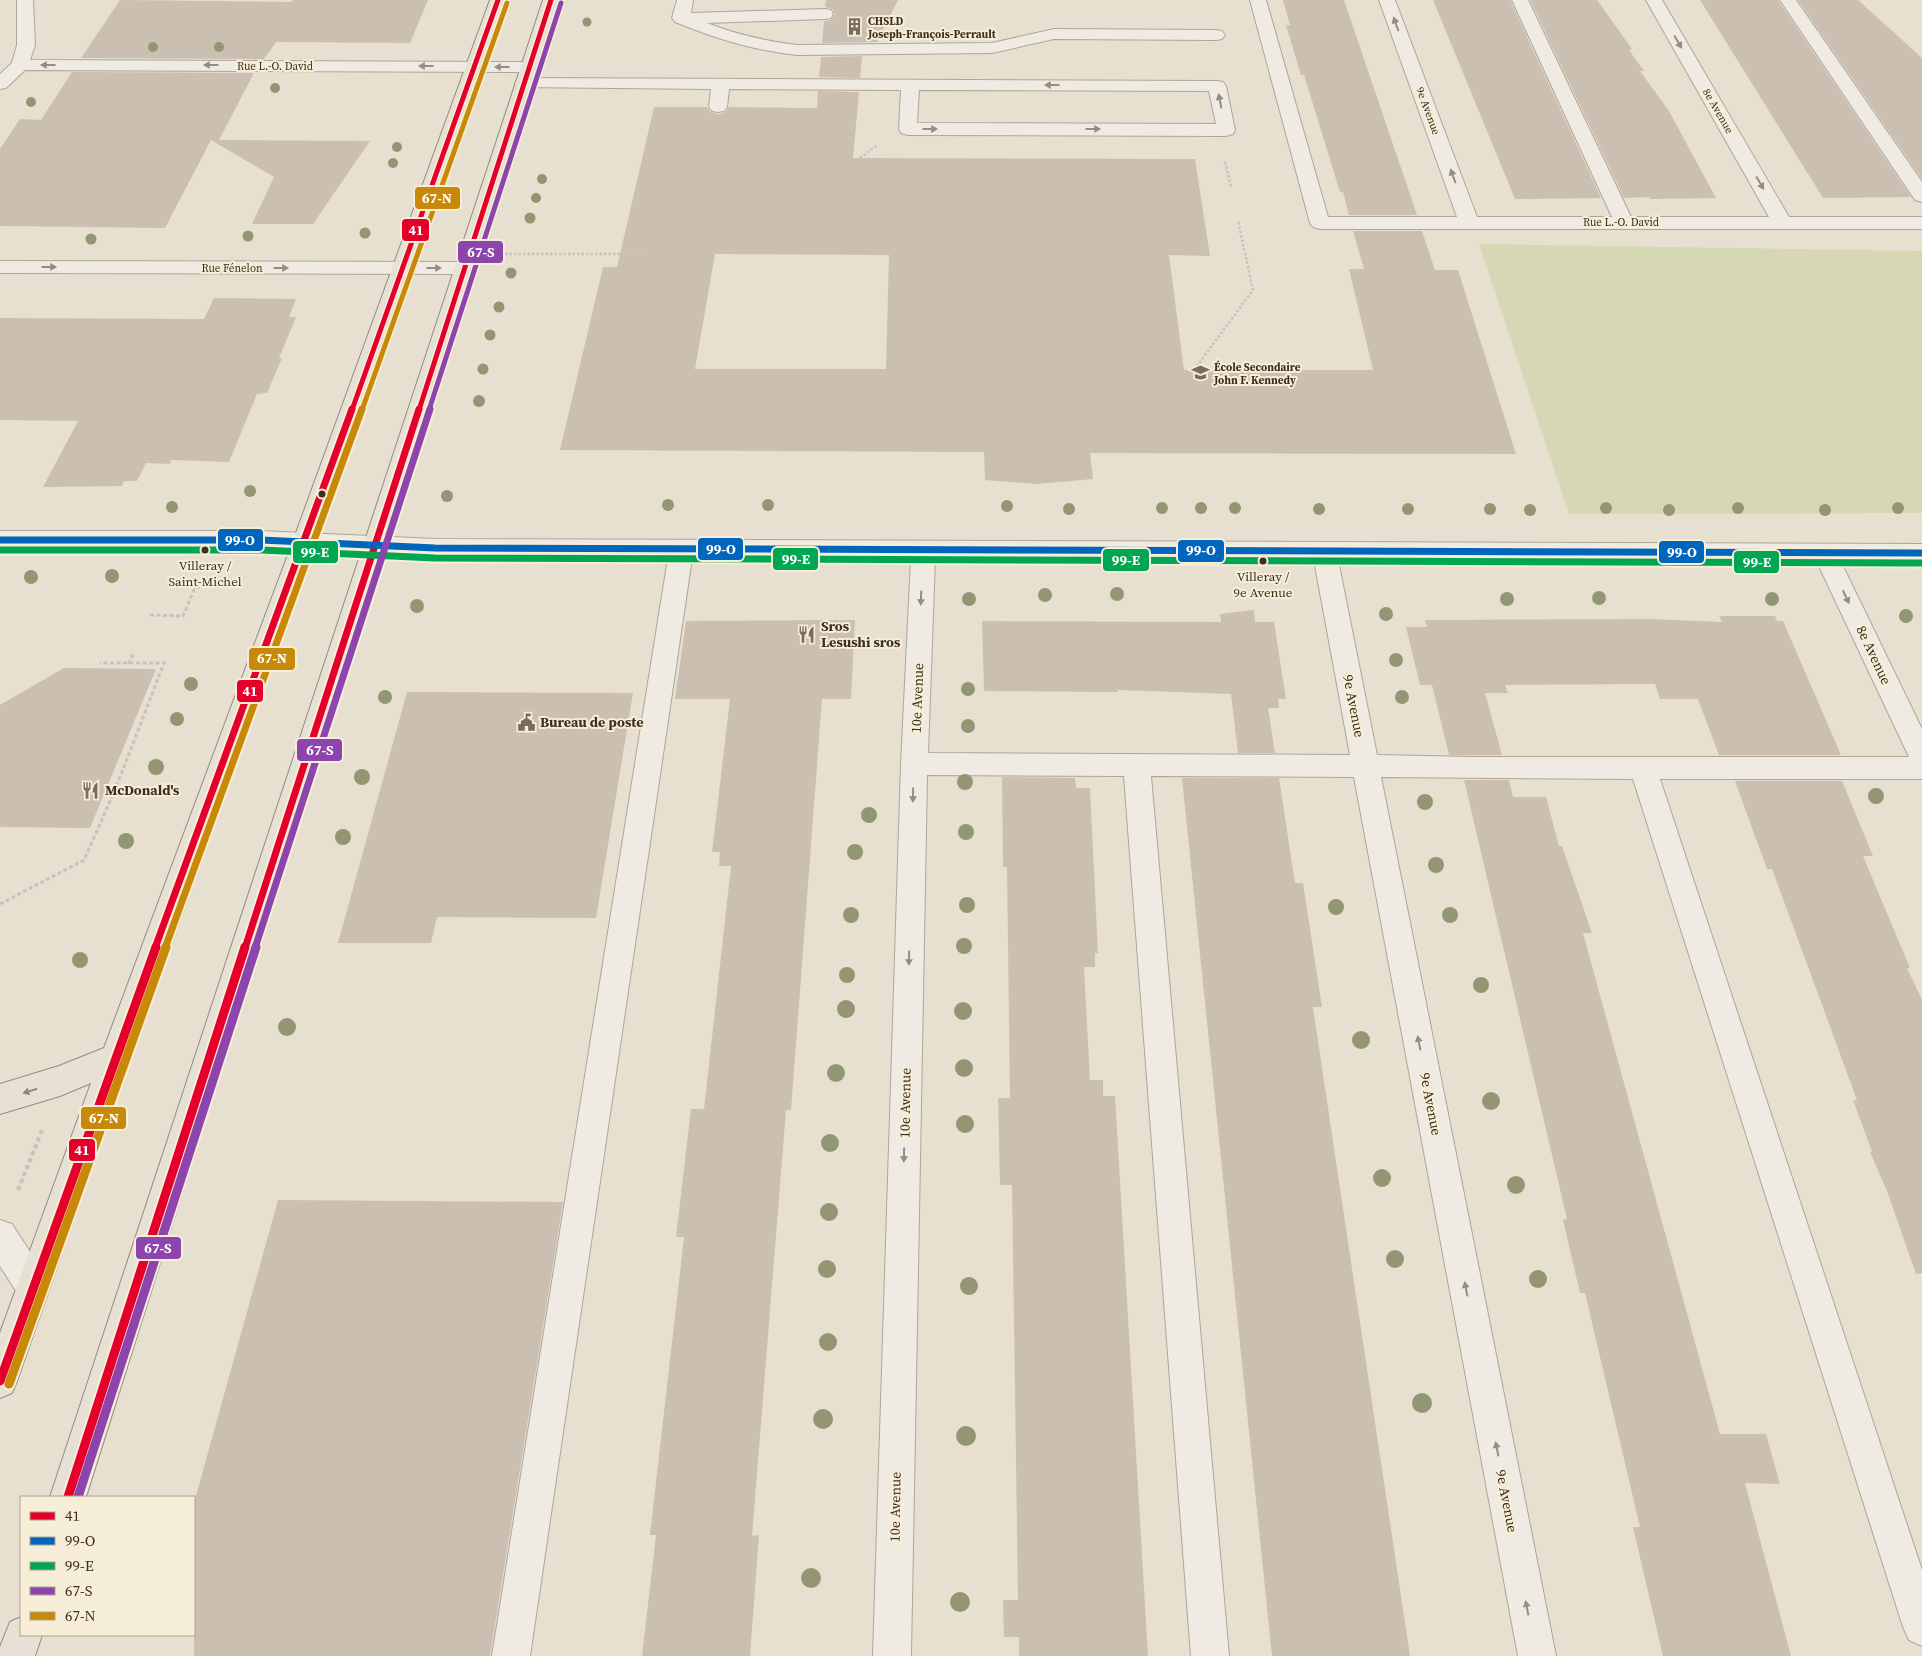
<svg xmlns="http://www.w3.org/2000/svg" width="1922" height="1656" font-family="'Source Serif 4',serif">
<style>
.green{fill:#d6d7b3}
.building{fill:#cbbfb2;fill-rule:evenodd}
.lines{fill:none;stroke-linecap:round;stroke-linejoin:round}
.minor-casing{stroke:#ada599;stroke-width:2}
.major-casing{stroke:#928b80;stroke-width:2}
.path-far2{stroke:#c8c2b9;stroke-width:2.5;stroke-dasharray:2.5 2;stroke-linecap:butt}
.path-far1{stroke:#c8c2b9;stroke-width:3;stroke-dasharray:4 2.5;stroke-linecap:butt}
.path{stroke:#c8c2b9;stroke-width:4;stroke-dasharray:4.5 3;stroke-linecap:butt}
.minor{fill:#efebe3;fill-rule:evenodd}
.major{fill:#e6e1d4;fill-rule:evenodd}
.bus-1-far2-casing{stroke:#f7eed8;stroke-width:8}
.bus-1-far1-casing{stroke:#f7eed8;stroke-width:11}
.bus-1-casing{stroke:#f7eed8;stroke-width:13}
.bus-2-casing{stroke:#f7eed8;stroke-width:11}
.bus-3-casing{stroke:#f7eed8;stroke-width:11}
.bus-4-far2-casing{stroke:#f7eed8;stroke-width:8}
.bus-4-far1-casing{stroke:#f7eed8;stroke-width:11}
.bus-4-casing{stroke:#f7eed8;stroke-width:13}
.bus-5-far2-casing{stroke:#f7eed8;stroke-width:8}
.bus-5-far1-casing{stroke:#f7eed8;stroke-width:11}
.bus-5-casing{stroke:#f7eed8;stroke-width:13}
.bus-1-far2{stroke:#e4002b;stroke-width:5}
.bus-1-far1{stroke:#e4002b;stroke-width:7}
.bus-1{stroke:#e4002b;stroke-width:9}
.bus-2{stroke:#0065bd;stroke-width:7}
.bus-3{stroke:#00a651;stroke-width:7}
.bus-4-far2{stroke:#8e44ad;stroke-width:5}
.bus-4-far1{stroke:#8e44ad;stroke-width:7}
.bus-4{stroke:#8e44ad;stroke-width:9}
.bus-5-far2{stroke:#c88808;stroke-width:5}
.bus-5-far1{stroke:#c88808;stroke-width:7}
.bus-5{stroke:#c88808;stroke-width:9}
.tree{fill:#929673}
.oneway{fill:#968c82}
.oneway2{fill:#92887a}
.bus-dot{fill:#3d2e20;stroke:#f7eed8;stroke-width:2}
.labels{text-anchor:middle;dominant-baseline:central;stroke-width:4;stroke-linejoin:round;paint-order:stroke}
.far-poi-label{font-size:11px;font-weight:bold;fill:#3d2e20;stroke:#f7eed8;text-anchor:start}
.far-street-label{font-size:11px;fill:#3d2e20;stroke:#f7eed8}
.bus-label{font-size:13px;fill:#3d2e20;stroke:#f7eed8}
.poi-label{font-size:14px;font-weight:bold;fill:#3d2e20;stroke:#f7eed8;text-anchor:start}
.street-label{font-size:14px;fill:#3d2e20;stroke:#f7eed8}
.line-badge{stroke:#f7eed8;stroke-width:2}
.badge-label{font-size:14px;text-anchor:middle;font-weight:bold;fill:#fff}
</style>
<rect width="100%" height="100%" fill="#e7e0d1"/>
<path class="green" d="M1479,244L1922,251V513L1569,514Z"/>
<path class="building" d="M120,0L291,2L292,0H428L410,43L276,42L264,59L81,58Z
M826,0H898L877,42L822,43L824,21L831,20L835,15L833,9L825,7Z
M1283,0H1344L1417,215H1349L1343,192H1340L1304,75H1301L1286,25H1290Z
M1433,0H1510L1601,198L1515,199Z
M1530,0H1597L1632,49L1629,50L1644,71H1640L1669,111L1716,198L1650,199L1649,197L1624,198Z
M1700,0H1778L1911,197L1823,198Z
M1798,0H1858L1922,58V179Z
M862,56L860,78L819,77L821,57Z
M72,72L254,73L219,140L370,141L313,224H252L274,177L211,140L165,228L0,226V149L20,119L41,120Z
M818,91L859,92L853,158L1195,159L1210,256L1169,255L1184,370H1373L1349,269H1364L1353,231H1422L1435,270H1458L1516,454L1090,453L1093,479L1037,484L985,480L984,452L560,450L603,267H617L654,107H707L710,112L718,114L724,113L729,107L817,108ZM715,254L889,255L886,369H695Z
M214,298L296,299L289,317H296L279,358H282L267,393L257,394L229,462L171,460L170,464L146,463L137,481H124L122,486L43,487L78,421L0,420V318L204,319Z
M1254,610L1255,622H1274L1286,699H1278L1279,708H1268L1275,753H1238L1231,694L1118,690V692L984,691L982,621L1221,622L1220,614Z
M1719,616H1775L1777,621H1783L1841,755H1719L1698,699H1660L1655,684L1505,685L1508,693H1485L1502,755H1449L1432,685H1420L1406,627H1427L1425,620L1650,619L1722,622Z
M855,620L851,699H822L791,1110H786L752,1536L759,1535L750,1656H642L656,1535H650L684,1237H676L691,1109H704L731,866H719L720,852H712L730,699H675L686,621Z
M64,668L156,669L90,828L0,827V705Z
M407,692L633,693L596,918L437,917L431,943H338Z
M1002,777L1075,778L1076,788H1090L1098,953H1095V967H1084L1090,1080H1103V1096H1115L1148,1656H1019V1637H1004L1003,1600H1018L1012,1185H1000L998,1098H1010L1007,867H1003Z
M1182,778H1279L1295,883H1303L1322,1007H1313L1315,1021L1410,1656H1272Z
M1464,780H1509L1513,797H1546L1559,846H1562L1592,933H1583L1720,1434H1766L1780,1484L1745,1483L1791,1656H1663L1633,1527H1640L1585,1293H1580L1563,1220L1567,1219Z
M1735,781H1842L1873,856H1863L1910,968H1907L1922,1000V1273L1916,1274L1887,1191L1870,1152H1872L1853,1100H1857L1832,1032L1772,869H1767Z
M278,1200L563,1202L490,1656H194V1503Z"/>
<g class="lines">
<defs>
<path id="minor" d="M17,0H33L35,45L30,60L530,62L536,63L539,67L536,71L530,72L25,70L6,88L0,89V74L12,63L17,45Z
M677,0H693L691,13L825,9L831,10L833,14L831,18L825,19L707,23C737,35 766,41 797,45L992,43L1054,29L1216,30L1222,31L1225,35L1222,39L1216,40L1054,39L992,53L797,55C752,50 717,39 675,22L672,18Z
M1250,0H1266L1328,217H1457L1379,0H1395L1477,217H1612L1512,0H1528L1631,217H1769L1646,0H1662L1789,217H1922V229H1320L1313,227L1310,223Z
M1780,0H1796L1922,182V202L1915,200Z
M524,78L1217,81L1223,82L1226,86L1235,130L1233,134L1226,136L908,135L901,133L899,129L901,90L729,89L727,107L724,111L718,112L712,111L709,107L711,89L518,87L515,83L518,79ZM919,90L1209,91L1216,124L917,123Z
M0,261L464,262L471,263L474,268L471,273L464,274L0,273Z
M0,531H261L435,539L1922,544V562H1841L1922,729V779H1660L1922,1570V1646L1909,1640L1903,1627L1633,779L1381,777L1556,1656H1518L1354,777L1151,776L1229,1656H1191L1124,776L927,775L911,1656H873L901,764L911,559L692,558L530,1656H492L668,558L435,557L261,549H0ZM935,559L1314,560L1350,755L928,753ZM1338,560L1817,562L1909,757H1473L1377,755Z
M0,1220L12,1224L45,1275L50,1287L45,1299L33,1304L21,1299L0,1266Z"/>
<path id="major" d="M490,0H506L317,541L130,1058L17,1381L12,1393L0,1398V1333L91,1083L60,1096L0,1114V1084L59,1066L104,1048L293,541Z
M543,0H559L86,1497H50Z
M21,1617V1635H42L35,1656H0V1647L10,1622Z"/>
</defs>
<use href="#minor" class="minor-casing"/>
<use href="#major" class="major-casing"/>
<path class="path-far2" d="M860,158L878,145
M1225,162L1231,187
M505,254H647
M1194,370L1253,290L1238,221"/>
<path class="path-far1" d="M150,615L183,616L194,590L216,576
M129,664L134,652
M105,790H170
M0,904L84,860L115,790L164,663H100"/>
<path class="path" d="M18,1190L43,1128"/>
<use href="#minor" class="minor"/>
<use href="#major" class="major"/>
<defs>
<path id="bus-1-far2" d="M352,410L498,0
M419,410L551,0"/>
<path id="bus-1-far1" d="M155,948L352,409
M245,948L419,409"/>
<path id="bus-1" d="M0,1381L156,947
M68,1497L245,947"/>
<path id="bus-2" d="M0,540H261L435,548L1922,553"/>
<path id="bus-3" d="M0,550H261L435,558L1922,563"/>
<path id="bus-4-far2" d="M429,410L561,3"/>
<path id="bus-4-far1" d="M255,948L430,409"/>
<path id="bus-4" d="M78,1497L256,947"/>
<path id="bus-5-far2" d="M362,410L507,3"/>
<path id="bus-5-far1" d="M165,948L362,409"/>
<path id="bus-5" d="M9,1384L166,947"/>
</defs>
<use href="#bus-1-far2" class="bus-1-far2-casing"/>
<use href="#bus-1-far1" class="bus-1-far1-casing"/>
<use href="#bus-1" class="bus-1-casing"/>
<use href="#bus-2" class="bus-2-casing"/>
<use href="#bus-3" class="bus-3-casing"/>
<use href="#bus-4-far2" class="bus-4-far2-casing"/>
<use href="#bus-4-far1" class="bus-4-far1-casing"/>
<use href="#bus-4" class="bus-4-casing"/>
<use href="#bus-5-far2" class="bus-5-far2-casing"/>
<use href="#bus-5-far1" class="bus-5-far1-casing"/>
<use href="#bus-5" class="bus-5-casing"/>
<use href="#bus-1-far2" class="bus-1-far2"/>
<use href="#bus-1-far1" class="bus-1-far1"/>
<use href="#bus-1" class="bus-1"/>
<use href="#bus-2" class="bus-2"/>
<use href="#bus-3" class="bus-3"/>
<use href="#bus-4-far2" class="bus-4-far2"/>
<use href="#bus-4-far1" class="bus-4-far1"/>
<use href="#bus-4" class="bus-4"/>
<use href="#bus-5-far2" class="bus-5-far2"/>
<use href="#bus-5-far1" class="bus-5-far1"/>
<use href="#bus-5" class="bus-5"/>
</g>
<g class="tree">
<circle cx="587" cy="22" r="4.5"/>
<circle cx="153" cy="47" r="5"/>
<circle cx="219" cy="47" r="5"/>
<circle cx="275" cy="88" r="5"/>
<circle cx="31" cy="102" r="5"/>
<circle cx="397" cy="147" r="5"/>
<circle cx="393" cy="163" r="5"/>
<circle cx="542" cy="179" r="5"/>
<circle cx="536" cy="198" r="5"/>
<circle cx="530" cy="218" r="5.5"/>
<circle cx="365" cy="233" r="5.5"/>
<circle cx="248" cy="236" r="5.5"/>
<circle cx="91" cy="239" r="5.5"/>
<circle cx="511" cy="273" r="5.5"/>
<circle cx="499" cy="307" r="5.5"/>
<circle cx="490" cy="335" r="5.5"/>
<circle cx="483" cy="369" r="5.5"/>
<circle cx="479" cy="401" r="6"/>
<circle cx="250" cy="491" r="6"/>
<circle cx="447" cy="496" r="6"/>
<circle cx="668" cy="505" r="6"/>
<circle cx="768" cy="505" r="6"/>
<circle cx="1007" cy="506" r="6"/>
<circle cx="172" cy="507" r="6"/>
<circle cx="1162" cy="508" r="6"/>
<circle cx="1201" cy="508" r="6"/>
<circle cx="1235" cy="508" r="6"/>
<circle cx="1606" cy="508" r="6"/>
<circle cx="1738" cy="508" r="6"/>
<circle cx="1898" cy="508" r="6"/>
<circle cx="1069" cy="509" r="6"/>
<circle cx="1319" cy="509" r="6"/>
<circle cx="1408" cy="509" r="6"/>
<circle cx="1490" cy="509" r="6"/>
<circle cx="1530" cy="510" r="6"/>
<circle cx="1669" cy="510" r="6"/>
<circle cx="1825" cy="510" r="6"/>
<circle cx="112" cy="576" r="7"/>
<circle cx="31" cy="577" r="7"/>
<circle cx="1117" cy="594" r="7"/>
<circle cx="1045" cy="595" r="7"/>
<circle cx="1599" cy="598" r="7"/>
<circle cx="969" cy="599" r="7"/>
<circle cx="1507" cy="599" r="7"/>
<circle cx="1772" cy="599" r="7"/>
<circle cx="417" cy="606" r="7"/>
<circle cx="1386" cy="614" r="7"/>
<circle cx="1906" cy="616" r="7"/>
<circle cx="1396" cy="660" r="7"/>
<circle cx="191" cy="684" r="7"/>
<circle cx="968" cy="689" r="7"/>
<circle cx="385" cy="697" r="7"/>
<circle cx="1402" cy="697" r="7"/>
<circle cx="177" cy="719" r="7"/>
<circle cx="968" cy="726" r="7"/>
<circle cx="156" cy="767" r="8"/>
<circle cx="362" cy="777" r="8"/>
<circle cx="965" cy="782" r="8"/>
<circle cx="1876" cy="796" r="8"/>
<circle cx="1425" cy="802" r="8"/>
<circle cx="869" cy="815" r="8"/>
<circle cx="966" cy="832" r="8"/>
<circle cx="343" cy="837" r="8"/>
<circle cx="126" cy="841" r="8"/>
<circle cx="855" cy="852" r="8"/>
<circle cx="1436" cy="865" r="8"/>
<circle cx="967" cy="905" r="8"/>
<circle cx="1336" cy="907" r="8"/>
<circle cx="851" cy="915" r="8"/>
<circle cx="1450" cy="915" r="8"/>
<circle cx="964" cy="946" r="8"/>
<circle cx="80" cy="960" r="8"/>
<circle cx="847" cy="975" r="8"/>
<circle cx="1481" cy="985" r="8"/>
<circle cx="846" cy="1009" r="9"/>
<circle cx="963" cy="1011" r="9"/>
<circle cx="287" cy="1027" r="9"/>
<circle cx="1361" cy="1040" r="9"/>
<circle cx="964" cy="1068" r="9"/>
<circle cx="836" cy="1073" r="9"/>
<circle cx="1491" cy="1101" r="9"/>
<circle cx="965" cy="1124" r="9"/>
<circle cx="830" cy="1143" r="9"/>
<circle cx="1382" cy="1178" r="9"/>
<circle cx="1516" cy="1185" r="9"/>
<circle cx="829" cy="1212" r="9"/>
<circle cx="1395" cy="1259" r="9"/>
<circle cx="827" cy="1269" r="9"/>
<circle cx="1538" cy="1279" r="9"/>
<circle cx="969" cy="1286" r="9"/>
<circle cx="828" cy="1342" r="9"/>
<circle cx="1422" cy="1403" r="10"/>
<circle cx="823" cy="1419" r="10"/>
<circle cx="966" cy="1436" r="10"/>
<circle cx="811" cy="1578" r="10"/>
<circle cx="960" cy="1602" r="10"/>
</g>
<defs><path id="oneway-solid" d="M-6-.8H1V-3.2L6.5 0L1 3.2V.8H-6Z" transform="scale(1.25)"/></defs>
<g class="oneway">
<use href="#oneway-solid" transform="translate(1396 24) rotate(-110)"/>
<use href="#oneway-solid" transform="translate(1678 42) rotate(60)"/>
<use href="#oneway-solid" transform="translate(48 65) rotate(180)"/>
<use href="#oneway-solid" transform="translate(211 65) rotate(-180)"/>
<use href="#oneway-solid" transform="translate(426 66) rotate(-180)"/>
<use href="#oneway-solid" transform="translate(502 67) rotate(-180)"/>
<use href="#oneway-solid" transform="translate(1052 85) rotate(-180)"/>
<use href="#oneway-solid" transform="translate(1220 101) rotate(-101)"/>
<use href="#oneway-solid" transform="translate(930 129)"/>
<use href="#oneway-solid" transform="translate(1093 129)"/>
<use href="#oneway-solid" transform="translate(1453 176) rotate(-110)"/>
<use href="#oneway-solid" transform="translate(1760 183) rotate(60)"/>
<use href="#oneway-solid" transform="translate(49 267)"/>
<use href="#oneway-solid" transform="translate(281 268)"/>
<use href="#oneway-solid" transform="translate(434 268)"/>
<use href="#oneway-solid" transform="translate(1846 597) rotate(65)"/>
<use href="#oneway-solid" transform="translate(921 598) rotate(92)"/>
<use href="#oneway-solid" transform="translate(913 795) rotate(91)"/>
<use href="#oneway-solid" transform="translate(909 958) rotate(91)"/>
<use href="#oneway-solid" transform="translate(1419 1043) rotate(-101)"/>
<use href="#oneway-solid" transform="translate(904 1155) rotate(91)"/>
<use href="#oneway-solid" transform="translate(1466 1289) rotate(-101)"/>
<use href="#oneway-solid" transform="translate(1497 1449) rotate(-101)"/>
<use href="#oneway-solid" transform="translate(1527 1608) rotate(-101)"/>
</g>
<use class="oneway2" href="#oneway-solid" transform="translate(30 1091) rotate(162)"/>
<defs>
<symbol id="building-bare" viewBox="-9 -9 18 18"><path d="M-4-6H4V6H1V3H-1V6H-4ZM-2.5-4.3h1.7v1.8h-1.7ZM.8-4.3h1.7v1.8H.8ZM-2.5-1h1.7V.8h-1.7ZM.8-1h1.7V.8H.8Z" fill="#786c5e" stroke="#f7eed8" stroke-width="2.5" paint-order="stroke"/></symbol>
<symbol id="school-bare" viewBox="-9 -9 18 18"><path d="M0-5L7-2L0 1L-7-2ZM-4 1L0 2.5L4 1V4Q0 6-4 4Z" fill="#786c5e" stroke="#f7eed8" stroke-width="2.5" paint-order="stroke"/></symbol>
<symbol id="restaurant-bare" viewBox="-9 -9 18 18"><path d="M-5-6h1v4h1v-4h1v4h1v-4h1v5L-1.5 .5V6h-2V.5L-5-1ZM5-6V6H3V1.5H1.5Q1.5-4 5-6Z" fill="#786c5e" stroke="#f7eed8" stroke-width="2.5" paint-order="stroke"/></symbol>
<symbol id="civic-bare" viewBox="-9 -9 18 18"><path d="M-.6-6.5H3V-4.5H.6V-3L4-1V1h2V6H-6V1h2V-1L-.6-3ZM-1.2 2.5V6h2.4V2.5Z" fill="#786c5e" stroke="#f7eed8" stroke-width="2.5" paint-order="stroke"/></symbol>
</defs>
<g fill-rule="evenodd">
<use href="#building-bare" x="842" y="14" width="25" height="25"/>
<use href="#school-bare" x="1188" y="360" width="25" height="25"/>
<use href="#restaurant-bare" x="794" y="622" width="25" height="25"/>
<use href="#civic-bare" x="514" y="710" width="25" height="25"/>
<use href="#restaurant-bare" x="78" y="778" width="25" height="25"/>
</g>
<g class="bus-dot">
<circle cx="322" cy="494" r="4.5"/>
<circle cx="205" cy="550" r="4.5"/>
<circle cx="1263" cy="561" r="4.5"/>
</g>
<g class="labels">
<g class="far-poi-label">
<text x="868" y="21">CHSLD<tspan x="868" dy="13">Joseph-François-Perrault</tspan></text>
<text x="1214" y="367">École Secondaire<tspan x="1214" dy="13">John F. Kennedy</tspan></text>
</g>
<g class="far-street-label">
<text x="275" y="66">Rue L.-O. David</text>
<text transform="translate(1428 111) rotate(70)">9e Avenue</text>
<text transform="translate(1718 111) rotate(60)">8e Avenue</text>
<text x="1621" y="222">Rue L.-O. David</text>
<text x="232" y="268">Rue Fénelon</text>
</g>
<g class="bus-label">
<text x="205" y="565">Villeray /<tspan x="205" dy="16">Saint-Michel</tspan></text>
<text x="1263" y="576">Villeray /<tspan x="1263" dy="16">9e Avenue</tspan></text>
</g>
<g class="poi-label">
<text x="821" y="626">Sros<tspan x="821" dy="16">Lesushi sros</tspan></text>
<text x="540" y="722">Bureau de poste</text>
<text x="105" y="790">McDonald's</text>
</g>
<g class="street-label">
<text transform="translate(1874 655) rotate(65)">8e Avenue</text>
<text transform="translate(917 698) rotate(-88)">10e Avenue</text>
<text transform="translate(1354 706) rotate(79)">9e Avenue</text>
<text transform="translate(905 1103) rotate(-89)">10e Avenue</text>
<text transform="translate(1431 1104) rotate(79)">9e Avenue</text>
<text transform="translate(1507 1501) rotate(79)">9e Avenue</text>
<text transform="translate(895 1507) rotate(-89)">10e Avenue</text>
</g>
</g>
<g class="line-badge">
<rect x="414" y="186" width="47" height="24" rx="5" fill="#c88808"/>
<rect x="401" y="218" width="29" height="24" rx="5" fill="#e4002b"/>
<rect x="457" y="240" width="47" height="24" rx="5" fill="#8e44ad"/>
<rect x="217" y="528" width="47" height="24" rx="5" fill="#0065bd"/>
<rect x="697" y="537" width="47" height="24" rx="5" fill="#0065bd"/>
<rect x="1177" y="539" width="48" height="24" rx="5" fill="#0065bd"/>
<rect x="1658" y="540" width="47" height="24" rx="5" fill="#0065bd"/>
<rect x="292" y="540" width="47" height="24" rx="5" fill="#00a651"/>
<rect x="772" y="547" width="47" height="24" rx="5" fill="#00a651"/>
<rect x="1102" y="548" width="48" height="24" rx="5" fill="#00a651"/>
<rect x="1733" y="550" width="47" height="24" rx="5" fill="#00a651"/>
<rect x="248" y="647" width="48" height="24" rx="5" fill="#c88808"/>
<rect x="236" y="679" width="28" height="24" rx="5" fill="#e4002b"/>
<rect x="296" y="738" width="47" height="24" rx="5" fill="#8e44ad"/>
<rect x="80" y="1106" width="47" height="24" rx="5" fill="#c88808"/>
<rect x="68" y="1138" width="28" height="24" rx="5" fill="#e4002b"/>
<rect x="135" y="1236" width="47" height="24" rx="5" fill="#8e44ad"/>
</g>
<g class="badge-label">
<text x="437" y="203">67-N</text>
<text x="416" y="235">41</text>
<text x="481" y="257">67-S</text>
<text x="240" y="545">99-O</text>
<text x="721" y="554">99-O</text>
<text x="1201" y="555">99-O</text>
<text x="1682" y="557">99-O</text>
<text x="315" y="557">99-E</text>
<text x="796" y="564">99-E</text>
<text x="1126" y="565">99-E</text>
<text x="1757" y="567">99-E</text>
<text x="272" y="663">67-N</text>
<text x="250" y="696">41</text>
<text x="320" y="755">67-S</text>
<text x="104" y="1123">67-N</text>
<text x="82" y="1155">41</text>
<text x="158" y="1253">67-S</text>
</g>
<rect x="20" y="1496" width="175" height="140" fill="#f7eed8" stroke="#ada18e"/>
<rect x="30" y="1512" width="25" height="8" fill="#e4002b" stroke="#ada18e"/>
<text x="65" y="1521" font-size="15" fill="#3d2e20">41</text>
<rect x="30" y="1537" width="25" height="8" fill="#0065bd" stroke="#ada18e"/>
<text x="65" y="1546" font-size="15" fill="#3d2e20">99-O</text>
<rect x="30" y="1562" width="25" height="8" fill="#00a651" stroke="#ada18e"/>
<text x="65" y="1571" font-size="15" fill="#3d2e20">99-E</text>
<rect x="30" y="1587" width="25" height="8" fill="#8e44ad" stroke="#ada18e"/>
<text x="65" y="1596" font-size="15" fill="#3d2e20">67-S</text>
<rect x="30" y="1612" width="25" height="8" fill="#c88808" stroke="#ada18e"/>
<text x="65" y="1621" font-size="15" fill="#3d2e20">67-N</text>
</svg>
